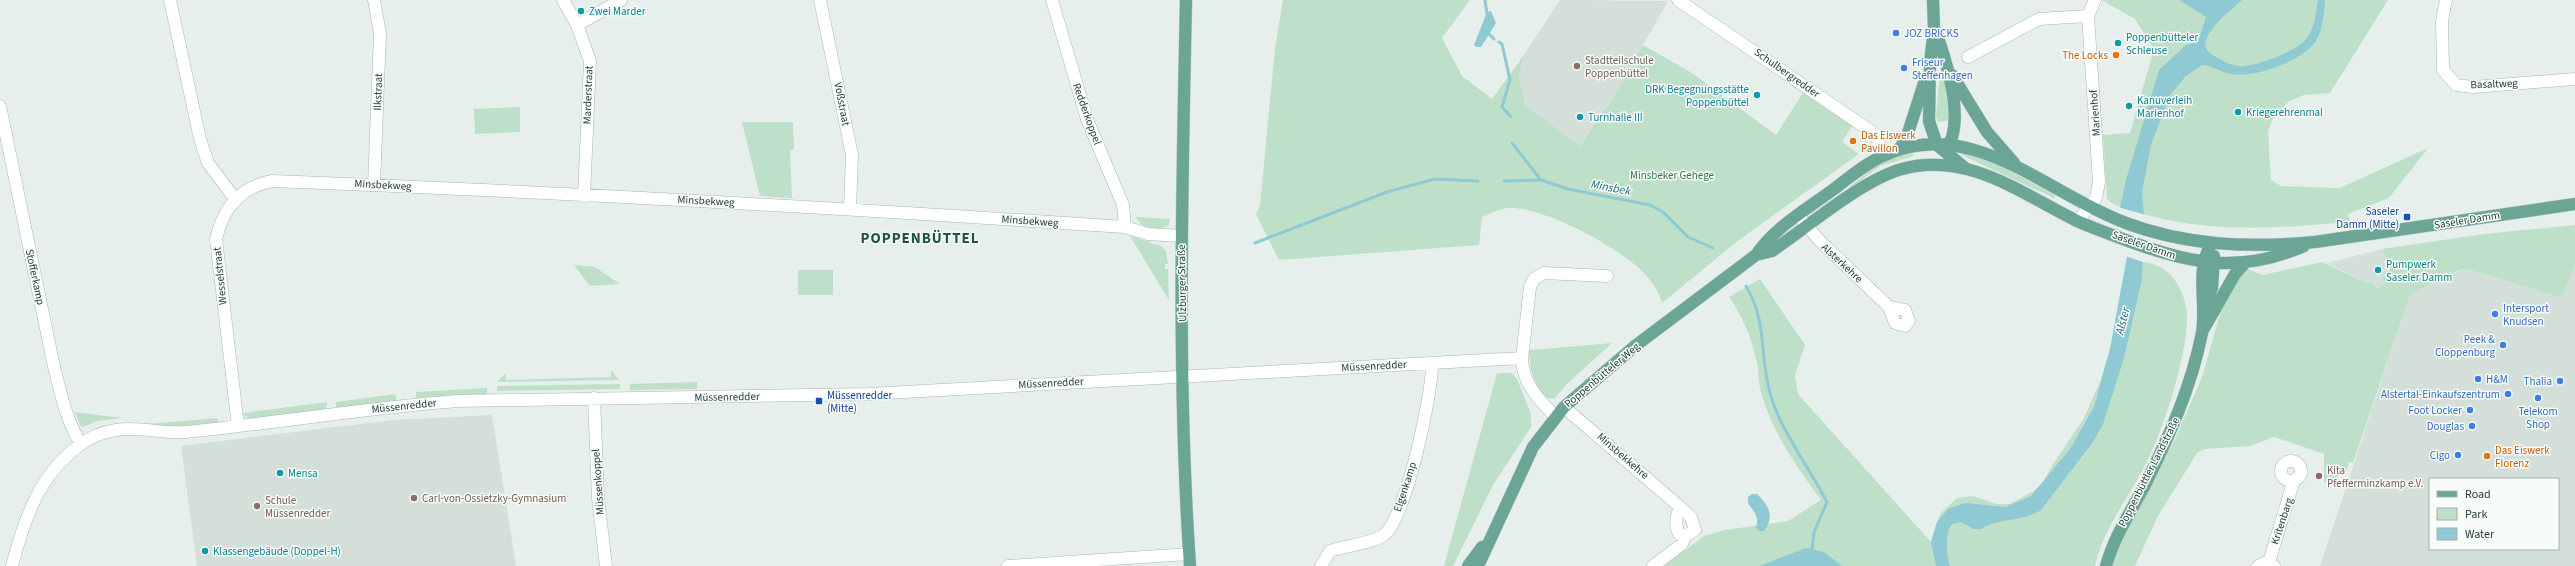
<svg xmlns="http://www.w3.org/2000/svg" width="2575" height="566" font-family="'Source Sans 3',sans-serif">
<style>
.built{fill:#d4dfda;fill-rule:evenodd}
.green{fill:#bfe0c8}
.water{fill:#8ec9d4}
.pier{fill:#e6efeb}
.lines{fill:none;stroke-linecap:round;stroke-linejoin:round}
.stream{stroke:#8ec9d4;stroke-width:3}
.minor-casing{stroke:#a8b8b2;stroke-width:13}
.major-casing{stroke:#c2cac8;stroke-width:13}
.minor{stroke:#fff;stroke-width:12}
.major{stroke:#6aa596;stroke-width:12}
.culture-dot{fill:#0f9aa8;stroke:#f7fbf9;stroke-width:1.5}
.shop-dot{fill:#3f7fe0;stroke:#f7fbf9;stroke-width:1.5}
.food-dot{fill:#e8710a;stroke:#f7fbf9;stroke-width:1.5}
.education-dot{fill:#8d6e63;stroke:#f7fbf9;stroke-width:1.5}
.transit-dot{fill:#1a4fb4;stroke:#f7fbf9;stroke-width:1.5}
.labels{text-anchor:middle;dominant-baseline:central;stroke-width:3;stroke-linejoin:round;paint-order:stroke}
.culture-label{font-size:11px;fill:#0d838f;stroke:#f7fbf9;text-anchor:start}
.shop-label{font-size:11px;fill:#366cbe;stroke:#f7fbf9;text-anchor:end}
.food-label{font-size:11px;fill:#c56008;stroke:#f7fbf9;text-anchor:start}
.education-label{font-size:11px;fill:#785e54;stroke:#f7fbf9;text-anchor:start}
.street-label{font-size:11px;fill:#24423a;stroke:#f7fbf9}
.park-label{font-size:11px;fill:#2d7a4b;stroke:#f7fbf9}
.transit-label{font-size:11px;fill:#164399;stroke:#f7fbf9;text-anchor:end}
.water-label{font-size:12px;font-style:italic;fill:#1c6f80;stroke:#f7fbf9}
.district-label{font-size:15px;font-weight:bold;letter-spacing:1px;fill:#1f5548;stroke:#f7fbf9}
</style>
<rect width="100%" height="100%" fill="#e6efeb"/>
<path class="built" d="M1560,0L1668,1L1607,108L1605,106L1580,146L1525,105L1519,76L1524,55Z
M2382,249L2391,273L2381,278L2385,281L2377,289L2371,282L2367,283L2327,263Z
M2575,264V566H2320L2410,295L2462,269H2468L2562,298ZM2430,479H2558V549H2430Z
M492,415L516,566H197L181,446L393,420Z"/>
<path class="green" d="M1283,0H1470L1442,38L1462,76L1492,99L1524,55L1519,76L1525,105L1580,146L1606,106L1607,108L1643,45L1692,73L1776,135L1803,93L1852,126L1842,142L1859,154L1739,240L1662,303C1659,292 1653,283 1645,274C1621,248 1545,207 1509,208C1500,208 1490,214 1482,217L1479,245L1279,260L1256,214L1260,206L1275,48Z
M2102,0H2388L2330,93L2304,95L2288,102L2272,120L2268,132L2271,180L2281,186L2340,188L2428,148L2389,198L2348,214L2350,222C2278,228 2210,234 2140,213C2129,210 2116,208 2107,199L2103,135L2130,133L2154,49L2135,19Z
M1940,73H1943L1950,120L1938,122L1936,116Z
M520,107V132L475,134L474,109Z
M742,122H793L794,149L790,150L792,198L760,196Z
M1961,152L1990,160L2055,195L2054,198L1968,158L1960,153Z
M1912,153L1914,156L1880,166L1848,190V188L1881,162Z
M1136,217L1170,219L1169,225C1159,231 1141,229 1136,217Z
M2575,225V264L2562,298L2468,269H2461L2410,295L2353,463L2349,462L2346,472L2324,483V454L2274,437L2250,446L2204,449L2197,453L2158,516L2135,566H2112L2124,536L2176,437L2202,377L2224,300L2235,281L2247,269L2263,275L2322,262L2367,283L2371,282L2377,289L2385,282L2381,278L2391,273L2382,249L2484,234Z
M1130,236L1151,242V244L1160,245L1166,251L1168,264H1165V269H1168L1169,300Z
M2127,257C2138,261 2156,263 2165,270C2178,280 2186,298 2187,314C2188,356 2162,435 2142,471C2125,503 2103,530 2095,566H1664L1704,536L1725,530L1788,521L1821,500C1796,466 1770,429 1760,388C1758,380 1759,371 1757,363C1752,339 1743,317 1729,297L1760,279L1805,345L1795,375L1798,394L1931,542L1940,514L1957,498L1973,496L1997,504H2010L2040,487L2053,464L2083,420L2100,382L2110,349Z
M574,265L595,267L620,284L590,286Z
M798,270H833V295H798Z
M1612,343L1568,383L1554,399L1542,397L1531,371L1529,350Z
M611,370L619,380L497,382L506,373V380L611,377Z
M1497,373H1512L1517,379L1531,414V427L1493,485L1453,566H1444Z
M697,382V389L630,390V384Z
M620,384V389L497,391V386Z
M487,388V395L416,400V392Z
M396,394V402L338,409L336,407V402Z
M327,402L326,410L250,419L242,413Z
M75,412L122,418L97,421L83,427L80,425Z
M217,418L219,424L178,428L146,424Z"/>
<path class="water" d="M2179,0H2242C2231,11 2210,25 2206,41C2203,49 2209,53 2216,57C2223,61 2230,65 2238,66C2254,68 2298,51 2307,38C2315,27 2316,13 2318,0H2325C2324,12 2323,28 2317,39C2306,60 2254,79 2231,74C2221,72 2213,66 2202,65L2186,76L2170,95L2151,145L2142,192L2144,216L2142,279L2124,358L2103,424L2093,442L2041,510C2023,522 1995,518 1982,529H1974L1961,522C1957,523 1952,523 1950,527C1945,536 1947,557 1950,566H1936L1931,542L1937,522L1943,515L1948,509L1965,503L2005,507L2031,496L2070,449L2094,407L2110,349L2127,257L2120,208L2126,180L2159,70L2186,45L2198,42L2206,17Z
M1491,11L1496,23L1481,47H1476L1474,45L1487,12Z
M1752,494H1757C1769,506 1775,516 1764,531H1759L1756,527C1760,517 1753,511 1748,503V497Z
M1806,548L1824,552L1842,566H1759Z"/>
<path class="pier" d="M2118,207L2146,215V263L2125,256Z"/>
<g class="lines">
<path class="stream" d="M1485,0L1487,14
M1487,30L1488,33L1494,39
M1499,42L1502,44L1510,80L1502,107L1511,117
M1512,143L1541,180L1568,189L1650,205L1663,212L1688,237L1713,248
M1504,181L1541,180
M1255,243L1387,192L1435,179L1478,181
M1746,286C1768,323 1759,355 1770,393C1780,430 1809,467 1827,502L1814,532L1812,551"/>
<defs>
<path id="minor" d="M170,0L200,139L208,163L235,199
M563,0L577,25L590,61L584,196
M820,0L852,155L850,209
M1052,0L1087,119L1123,205L1125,227
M1678,0L1875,134L1884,155
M2446,0L2442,21L2443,70L2456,85L2473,87L2575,79
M577,25L621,0
M1968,57L2039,19L2088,16
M0,106L54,367C61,394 66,420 81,444
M374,185L380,33L374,0
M1799,216L1819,240L1889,307L1895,323L1905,326L1909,321L1905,310L1889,307
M2078,221L2096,198L2099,182L2088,16L2095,0
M1522,358C1522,383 1539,400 1556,417
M594,398L598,498L606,566
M1564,407L1680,507C1676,516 1674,526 1680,535L1685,536L1695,530L1691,517L1680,507
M238,426L216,239C223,208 240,187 272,181C557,192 841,208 1125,227L1148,234L1181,236
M2281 471a10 10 0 1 1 20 0a10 10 0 1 1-20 0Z
M2269,562L2294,480
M12,566C24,520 39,474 80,445C90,437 103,432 116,430C139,426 162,434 185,432C276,423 366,408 457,401L868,394L1522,358L1530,287L1534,279L1544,273L1607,276
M1008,566L1189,554
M1321,566L1330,551C1345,545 1374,544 1385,534C1406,516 1433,392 1432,363
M1653,566L1682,544L1685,536
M2258,566L2266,562L2274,566"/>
<path id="major" d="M1186,0C1182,189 1177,378 1190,566
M1933,0L1934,29L1930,63L1929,121L1937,145L1965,168
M1936,32C1946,60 1967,125 1945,150
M1952,75L1987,132L2014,163
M1899,150L1907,136L1926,77
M1756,255L1772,251C1809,226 1862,180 1902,169C1968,151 2022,194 2077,221C2095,229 2115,236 2134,243C2195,265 2242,273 2304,246
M2204,308L2212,288L2214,256
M2203,330L2235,274L2244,264
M1468,566L1482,547
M1478,566L1533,447L1564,407L1635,346L1756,255C1775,227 1807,209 1834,189C1850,177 1866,163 1885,155C1973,115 2049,195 2126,223C2187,246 2251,248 2315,242L2575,204
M2106,566C2114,537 2130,513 2144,487C2169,437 2191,388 2202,333C2207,302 2195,272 2211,244"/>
</defs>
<use href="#minor" class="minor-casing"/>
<use href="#major" class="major-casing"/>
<use href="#minor" class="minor"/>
<use href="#major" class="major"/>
</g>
<g class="culture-dot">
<circle cx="581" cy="11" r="4"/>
<circle cx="2118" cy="43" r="4"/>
<circle cx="1757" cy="95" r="4"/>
<circle cx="2129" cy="106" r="4"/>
<circle cx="2238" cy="112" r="4"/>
<circle cx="1580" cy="117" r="4"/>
<circle cx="2378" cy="270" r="4"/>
<circle cx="280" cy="473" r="4"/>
<circle cx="205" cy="551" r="4"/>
</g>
<g class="shop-dot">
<circle cx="1896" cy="33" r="4"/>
<circle cx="1904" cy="68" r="4"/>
<circle cx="2495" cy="314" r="4"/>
<circle cx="2503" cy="345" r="4"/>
<circle cx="2478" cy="379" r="4"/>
<circle cx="2560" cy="381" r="4"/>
<circle cx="2508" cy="394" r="4"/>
<circle cx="2538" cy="398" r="4"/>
<circle cx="2470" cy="410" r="4"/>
<circle cx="2472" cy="426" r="4"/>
<circle cx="2458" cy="455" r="4"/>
</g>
<g class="food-dot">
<circle cx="2116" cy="55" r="4"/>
<circle cx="1853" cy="141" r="4"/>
<circle cx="2487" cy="456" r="4"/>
</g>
<g class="education-dot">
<circle cx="1577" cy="66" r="4"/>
<circle cx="2319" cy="476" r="4"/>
<circle cx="414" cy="498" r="4"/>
<circle cx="257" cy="506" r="4"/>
</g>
<g class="transit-dot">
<rect x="2403" y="213" width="8" height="8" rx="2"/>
<rect x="815" y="397" width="8" height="8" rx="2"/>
</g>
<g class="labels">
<g class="culture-label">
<text x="589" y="11">Zwei Marder</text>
<text x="2126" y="37">Poppenbütteler<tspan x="2126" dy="13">Schleuse</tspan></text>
<text x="1749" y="89" text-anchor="end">DRK Begegnungsstätte<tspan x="1749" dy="13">Poppenbüttel</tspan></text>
<text x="2137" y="100">Kanuverleih<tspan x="2137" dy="13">Marienhof</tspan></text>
<text x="2246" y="112">Kriegerehrenmal</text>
<text x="1588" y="117">Turnhalle III</text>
<text x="2386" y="264">Pumpwerk<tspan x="2386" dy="13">Saseler Damm</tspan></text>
<text x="288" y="473">Mensa</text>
<text x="213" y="551">Klassengebäude (Doppel-H)</text>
</g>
<g class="shop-label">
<text x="1904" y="33" text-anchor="start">JOZ BRICKS</text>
<text x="1912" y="62" text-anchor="start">Friseur<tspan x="1912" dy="13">Steffenhagen</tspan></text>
<text x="2503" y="308" text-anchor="start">Intersport<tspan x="2503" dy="13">Knudsen</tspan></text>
<text x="2495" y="339">Peek &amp;<tspan x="2495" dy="13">Cloppenburg</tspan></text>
<text x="2486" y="379" text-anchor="start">H&amp;M</text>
<text x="2552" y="381">Thalia</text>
<text x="2500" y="394">Alstertal-Einkaufszentrum</text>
<text x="2462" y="410">Foot Locker</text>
<text x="2538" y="411" text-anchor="middle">Telekom<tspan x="2538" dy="13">Shop</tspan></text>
<text x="2464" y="426">Douglas</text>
<text x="2450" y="455">Cigo</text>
</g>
<g class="food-label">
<text x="2108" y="55" text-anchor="end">The Locks</text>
<text x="1861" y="135">Das Eiswerk<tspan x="1861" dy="13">Pavillon</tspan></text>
<text x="2495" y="450">Das Eiswerk<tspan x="2495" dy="13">Florenz</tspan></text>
</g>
<g class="education-label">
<text x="1585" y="60">Stadtteilschule<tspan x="1585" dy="13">Poppenbüttel</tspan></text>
<text x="2327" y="470">Kita<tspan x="2327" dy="13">Pfefferminzkamp e.V.</tspan></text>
<text x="422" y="498">Carl-von-Ossietzky-Gymnasium</text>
<text x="265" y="500">Schule<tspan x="265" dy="13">Müssenredder</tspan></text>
</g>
<g class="street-label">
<text transform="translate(1787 73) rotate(35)">Schulbergredder</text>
<text transform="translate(2494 84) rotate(-2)">Basaltweg</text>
<text transform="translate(378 92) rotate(-88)">Ilkstraat</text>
<text transform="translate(588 95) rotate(-88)">Marderstraat</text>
<text transform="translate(842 104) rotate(79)">Voßstraat</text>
<text transform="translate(2095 113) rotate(-94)">Marienhof</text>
<text transform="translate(1087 114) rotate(70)">Redderkoppel</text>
<text transform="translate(383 185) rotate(3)">Minsbekweg</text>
<text transform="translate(706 201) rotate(3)">Minsbekweg</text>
<text transform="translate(2467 220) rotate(-9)">Saseler Damm</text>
<text transform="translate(1030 221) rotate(4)">Minsbekweg</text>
<text transform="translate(2144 245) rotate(19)">Saseler Damm</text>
<text transform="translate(1842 263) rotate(43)">Alsterkehre</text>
<text transform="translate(220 276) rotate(-96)">Wesselstraat</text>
<text transform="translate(35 277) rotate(78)">Stofferkamp</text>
<text transform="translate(1182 283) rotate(-91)">Ulzburger Straße</text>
<text transform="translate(1374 366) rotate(-3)">Müssenredder</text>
<text transform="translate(1602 375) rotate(-40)">Poppenbütteler Weg</text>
<text transform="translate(1051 383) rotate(-3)">Müssenredder</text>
<text transform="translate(727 397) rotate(-1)">Müssenredder</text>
<text transform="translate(404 406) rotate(-6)">Müssenredder</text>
<text transform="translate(1623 456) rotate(41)">Minsbekkehre</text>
<text transform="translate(2149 472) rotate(-63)">Poppenbüttler Landstraße</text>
<text transform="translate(598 482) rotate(-94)">Müssenkoppel</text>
<text transform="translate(1405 487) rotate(-72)">Elgenkamp</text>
<text transform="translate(2282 521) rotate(-72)">Kritenbarg</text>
</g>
<g class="park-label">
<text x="1672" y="175">Minsbeker Gehege</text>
</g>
<g class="transit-label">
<text x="2399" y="211">Saseler<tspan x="2399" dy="13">Damm (Mitte)</tspan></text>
<text x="827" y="395" text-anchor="start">Müssenredder<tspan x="827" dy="13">(Mitte)</tspan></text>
</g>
<g class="water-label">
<text transform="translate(1611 188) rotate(11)">Minsbek</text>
<text transform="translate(2123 321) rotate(-76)">Alster</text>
</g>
<g class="district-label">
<text x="920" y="238">POPPENBÜTTEL</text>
</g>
</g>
<rect x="2429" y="478" width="130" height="72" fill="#f7fbf9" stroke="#a3b1ad"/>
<rect x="2437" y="491" width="20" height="6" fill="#6aa596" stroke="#a3b1ad"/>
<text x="2465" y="498" font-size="12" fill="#24423a">Road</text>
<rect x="2437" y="508" width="20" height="12" fill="#bfe0c8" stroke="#a3b1ad"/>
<text x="2465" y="518" font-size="12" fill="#24423a">Park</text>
<rect x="2437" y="528" width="20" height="12" fill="#8ec9d4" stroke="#a3b1ad"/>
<text x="2465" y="538" font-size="12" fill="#24423a">Water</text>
</svg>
